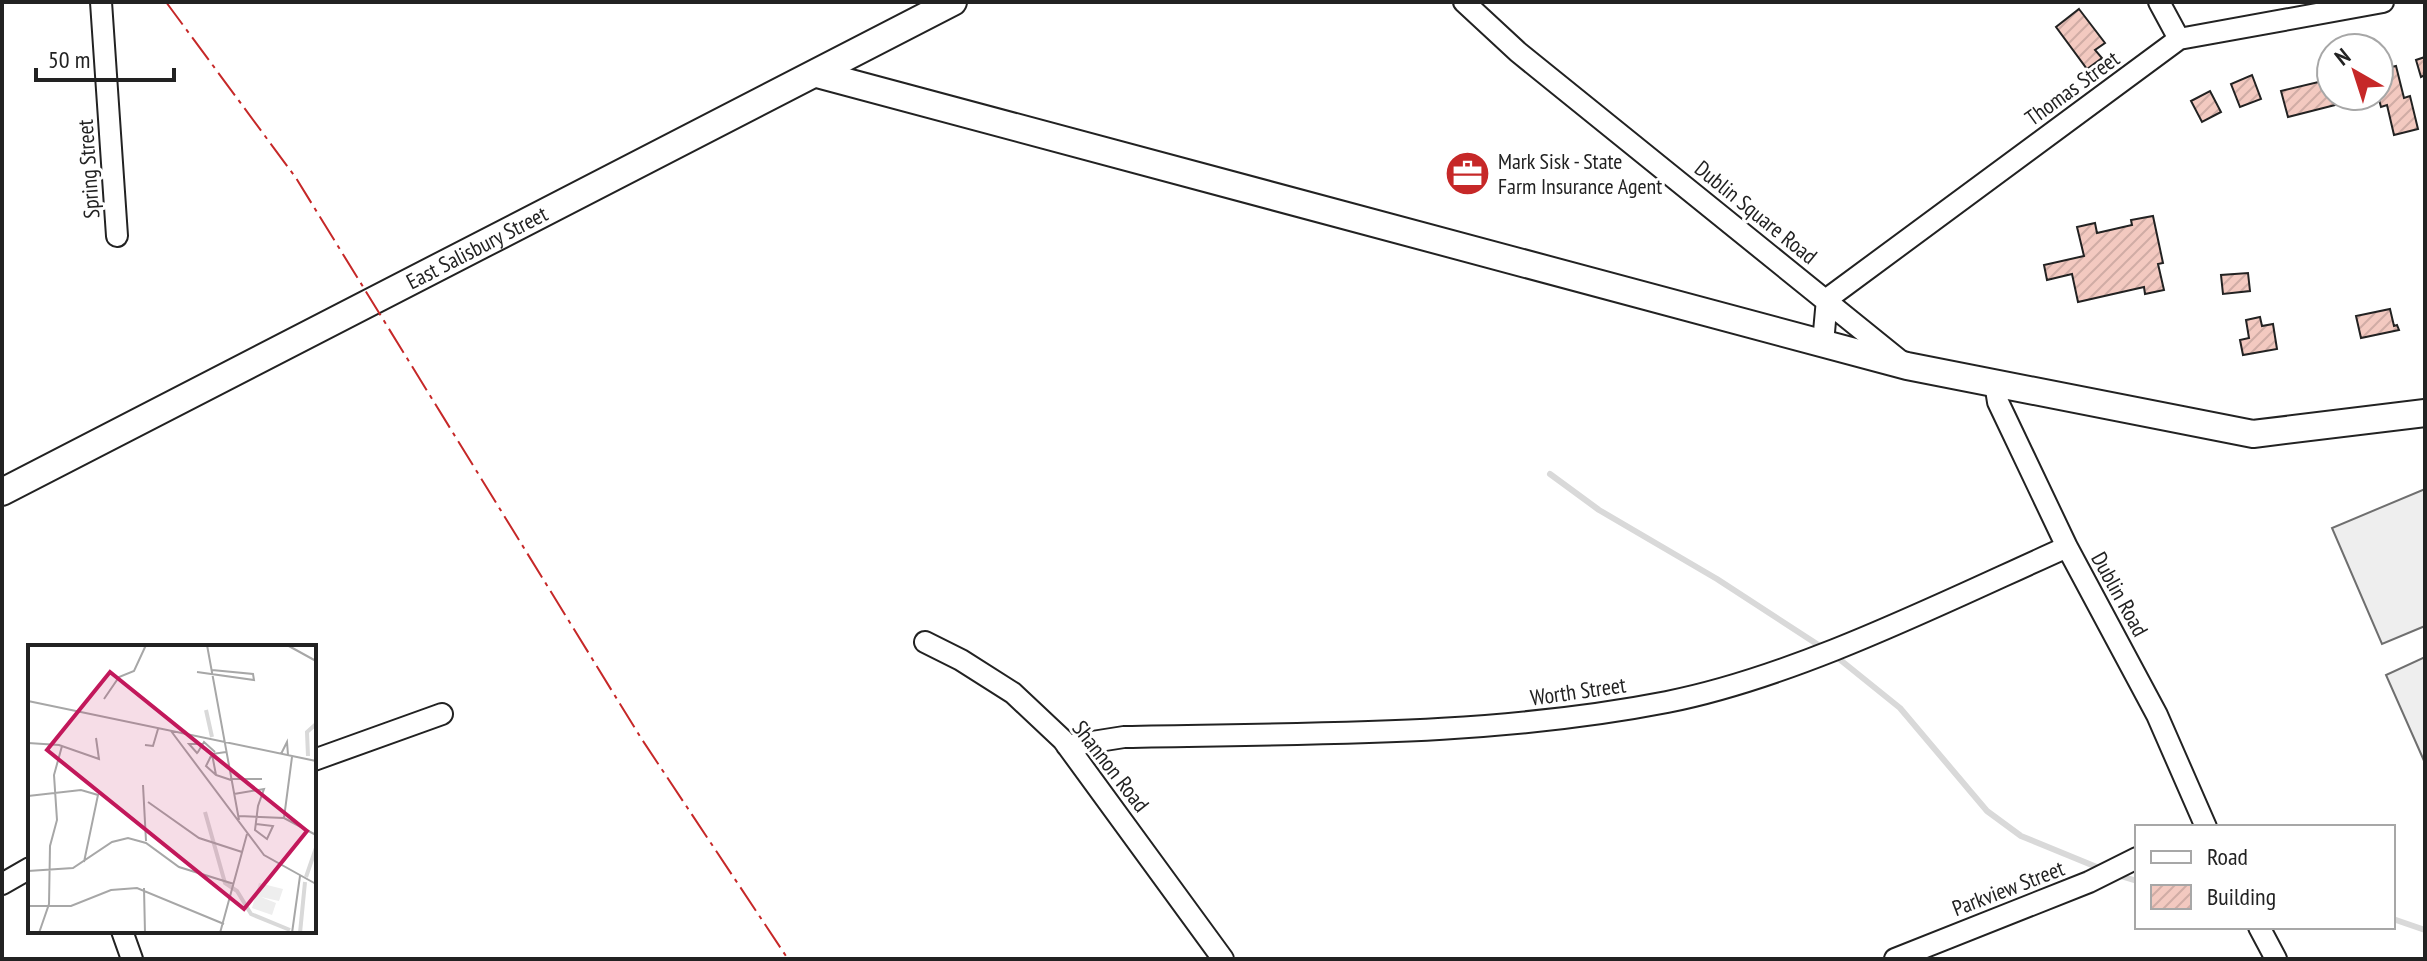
<svg xmlns="http://www.w3.org/2000/svg" width="2427" height="961" font-family="'PT Sans Narrow',sans-serif">
<style>
.pitch{fill:#eee;stroke:#6f6f6f;stroke-width:2}
.lines{fill:none;stroke-linecap:round;stroke-linejoin:round}
.stream{stroke:#d9d9d9;stroke-width:6}
.building{fill:url(#building-hatch);stroke:#222;stroke-width:2}
.minor-casing{stroke:#222;stroke-width:24}
.major-casing{stroke:#222;stroke-width:30}
.minor{stroke:#fff;stroke-width:20}
.major{stroke:#fff;stroke-width:26}
.power{stroke:#c62828;stroke-width:2;stroke-dasharray:28 6 4 6;stroke-linecap:butt}
.labels{text-anchor:middle;dominant-baseline:central;stroke-width:6;stroke-linejoin:round;paint-order:stroke}
.street-label{font-size:22px;fill:#222;stroke:#fff}
.poi-label{font-size:22px;fill:#222;stroke:#fff;text-anchor:start}
.inset-river{fill:none;stroke:#d9d9d9;stroke-width:4}
.inset-road{fill:none;stroke:#a7a7a7;stroke-width:2}
.view{fill:#c2185b;fill-opacity:0.15;stroke:#c2185b;stroke-width:4}
.inset-edge{fill:none;stroke:#222;stroke-width:4}
</style>
<defs>
<pattern id="building-hatch" width="6" height="6" patternUnits="userSpaceOnUse" patternTransform="scale(2)"><rect width="6" height="6" fill="#f3c9c0"/><path d="M-1 1l2-2M0 6l6-6M5 7l2-2" fill="none" stroke="#d0aca5"/></pattern>
</defs>
<rect width="100%" height="100%" fill="#fff"/>
<path class="pitch" d="M2425,489V626L2382,644L2332,528Z
M2425,657V763L2386,675Z"/>
<g class="lines">
<path class="stream" d="M1550,474L1599,510L1717,579L1823,648
M1833,654L1900,708L1987,811L2021,836L2104,870
M2114,874L2137,881
M2393,919L2425,930"/>
</g>
<path class="building" d="M2079,9L2105,43L2095,50L2102,58L2087,69L2056,27Z
M2425,57V75L2421,77L2416,60Z
M2396,66L2404,98L2410,96L2418,129L2394,135L2387,105L2381,107L2378,96L2379,70Z
M2252,75L2261,99L2240,107L2231,84Z
M2331,79V96H2341L2343,103L2288,117L2281,91Z
M2210,91L2221,112L2202,122L2191,101Z
M2153,216L2163,263L2158,264L2164,290L2145,294L2144,287L2078,302L2072,274L2047,280L2044,265L2084,256L2077,227L2095,223L2097,233L2132,225L2131,220Z
M2248,273L2250,291L2223,294L2221,275Z
M2390,309L2394,326L2397,325L2399,330L2361,338L2356,316Z
M2260,317L2262,326L2273,324L2277,349L2243,355L2240,340L2249,338L2246,320Z"/>
<g class="lines">
<defs>
<path id="minor" d="M101,2L117,236
M1464,2L1518,52L1903,363
M2159,2L2179,39
M1827,299L2179,39L2383,2
M1823,343L1827,299
M1995,383L1998,402L2067,547L2157,715L2206,827
M925,642L961,660L1013,693L1063,740L1223,959
M1067,746L1124,737C1305,733 1488,737 1667,702C1798,676 1944,602 2067,547
M314,760L442,714
M2,884L30,868
M2259,927L2276,959
M122,931L132,959
M1895,959L2089,882L2137,858"/>
<g id="major">
<path d="M817,74L1907,366L2253,434L2425,413"/>
<path id="s1" d="M2,492L953,2"/>
</g>
</defs>
<use href="#minor" class="minor-casing"/>
<use href="#major" class="major-casing"/>
<use href="#minor" class="minor"/>
<use href="#major" class="major"/>
<path class="power" d="M166,2L296,178L641,738L788,959"/>
</g>
<defs>
<symbol id="office-disc" viewBox="-11 -11 22 22"><circle r="9.5" fill="#c62828" stroke="#fff"/><path d="M-6-3h4V-5.5h4V-3h4V5H-6ZM-1-4.5V-3h2v-1.5ZM-6 0V1H6V0Z" fill="#fff"/></symbol>
</defs>
<g fill-rule="evenodd">
<use href="#office-disc" x="1442" y="148" width="51" height="51"/>
</g>
<g class="labels">
<g class="street-label">
<text transform="translate(2072 88) rotate(-36)">Thomas Street</text>
<text transform="translate(88 169) rotate(-94)">Spring Street</text>
<text transform="translate(1756 212) rotate(39)">Dublin Square Road</text>
<text stroke="none"><textPath href="#s1" startOffset="534">East Salisbury Street</textPath></text>
<text transform="translate(2120 594) rotate(61)">Dublin Road</text>
<text transform="translate(1578 691) rotate(-8)">Worth Street</text>
<text transform="translate(1111 766) rotate(52)">Shannon Road</text>
<text transform="translate(2008 888) rotate(-21)">Parkview Street</text>
</g>
<g class="poi-label">
<text x="1498" y="161">Mark Sisk - State<tspan x="1498" dy="25">Farm Insurance Agent</tspan></text>
</g>
</g>
<g transform="translate(28 645)">
<rect width="288" height="288" fill="#fff"/>
<path d="M231,238L255,244L251,256L233,252L248,258L244,270L224,263Z" fill="#eee"/>
<path class="inset-river" d="M178,65L184,92M280,111L279,87L288,79M177,167L197,238L209,246L223,269L262,285M278,232L288,203M272,288L277,237"/>
<path class="inset-road" d="M179,0L211,175M259,0L288,16M169,27L226,35L225,29L184,25M76,54L91,32L106,26L118,0M0,56L288,116M143,86L236,210L288,239M0,98L31,100L71,114L68,93M175,99H161L169,108L170,107L176,97L187,107M117,100L125,101L130,84M198,107L184,109L188,130L203,135M253,109L259,97L260,110M183,111L178,121L188,130M202,134H234M115,140L118,196M206,149L236,144L230,161L227,185L239,194L245,181L228,179M0,151L53,145L70,150L56,217M120,157L171,193L214,207M211,171L256,173L288,190M256,173L264,112M0,226L45,223L84,197L100,193L118,198L151,222L206,239M116,243L117,288M0,261H43L83,245L109,243L196,279M11,288L21,259L22,201L29,175L26,130L34,101M192,288L219,189M264,288L272,231"/>
<path class="view" d="M82,27L279,186L216,264L19,105Z"/>
<rect width="288" height="288" class="inset-edge"/>
</g>
<rect width="2427" height="961" fill="none" stroke="#222222" stroke-width="8"/>
<rect x="2135" y="825" width="260" height="104" fill="#ffffff" stroke="#a7a7a7" stroke-width="2"/>
<rect x="2151" y="851" width="40" height="12" fill="#ffffff" stroke="#a7a7a7" stroke-width="2"/>
<text x="2207" y="865" font-size="24" fill="#222222">Road</text>
<rect x="2151" y="885" width="40" height="24" fill="url(#building-hatch)" stroke="#a7a7a7" stroke-width="2"/>
<text x="2207" y="905" font-size="24" fill="#222222">Building</text>
<g transform="translate(2355 72) rotate(321)"><circle r="38" fill="#ffffff" stroke="#a7a7a7" stroke-width="2"/>
<path d="M0-6L14 30L0 20L-14 30Z" fill="#c62828"/>
<text y="-12" font-size="22" font-weight="bold" text-anchor="middle" fill="#222222">N</text>
</g>
<path d="M36 68v12h138v-12" fill="none" stroke="#222222" stroke-width="4"/>
<text x="48" y="68" font-size="24" fill="#222222" stroke="#ffffff" stroke-width="6" paint-order="stroke">50 m</text>
</svg>
